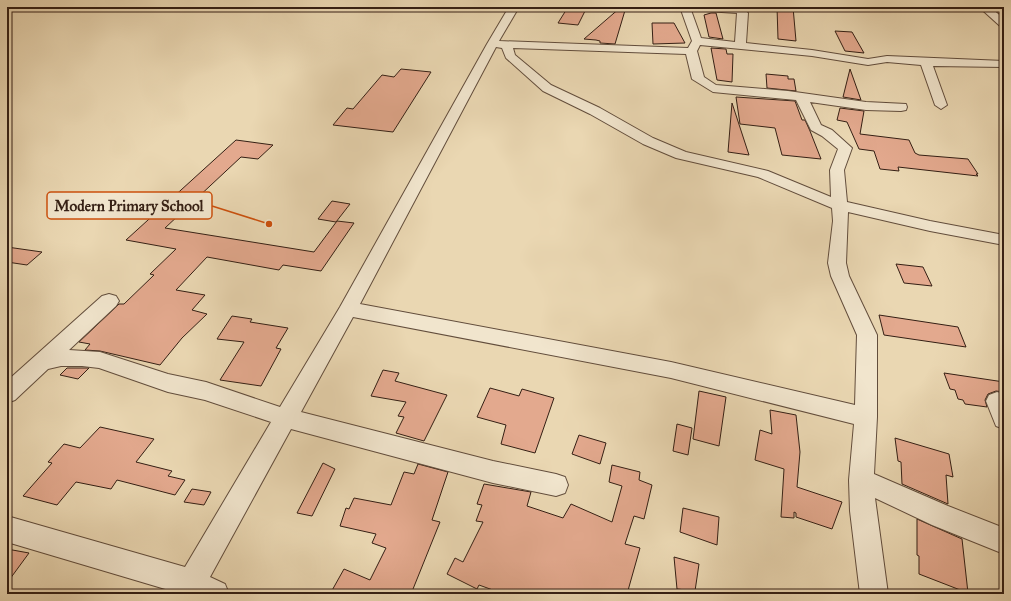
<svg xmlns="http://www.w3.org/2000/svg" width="1011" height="601" font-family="'IM FELL Great Primer',serif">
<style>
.building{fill:#e3a98e;stroke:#341f14}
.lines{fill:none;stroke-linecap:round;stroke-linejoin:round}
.minor-casing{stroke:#624d3c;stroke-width:2}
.minor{fill:#f1e5cd;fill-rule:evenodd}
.leader{fill:none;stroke:#cd500d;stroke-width:1.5}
.callout-dot{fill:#cd500d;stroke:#f1e5cd;stroke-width:1.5}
.callout{fill:#f1e5cd;stroke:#cd500d;stroke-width:1.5}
.callout-label{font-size:15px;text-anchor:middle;font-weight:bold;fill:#341f14}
</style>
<rect width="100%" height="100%" fill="#ead7b2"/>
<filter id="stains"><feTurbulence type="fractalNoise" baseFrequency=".005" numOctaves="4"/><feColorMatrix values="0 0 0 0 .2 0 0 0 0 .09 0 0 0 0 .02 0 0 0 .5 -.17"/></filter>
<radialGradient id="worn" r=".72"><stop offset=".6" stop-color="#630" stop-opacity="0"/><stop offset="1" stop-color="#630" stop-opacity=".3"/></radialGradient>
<path class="building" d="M568,7H587L578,25L558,23Z
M621,7H626L615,44L600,43V41L596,40L584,39Z
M777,7H793L796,41L778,39Z
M711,13H716L723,39L709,37L704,15Z
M652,23H674L685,43L653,44Z
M835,31L852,32L864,53L845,51Z
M711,48L726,49L727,54H733L732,82L717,80Z
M401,69L431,72L393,132L333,125L347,108L353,109L382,75L394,77Z
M850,69L861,100L843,97Z
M766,74L788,76V79H794L796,91L767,88Z
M736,97L795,101L802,120H805L810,131L821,159L782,155L775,128L740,124Z
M732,103L749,155L728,152Z
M840,108L864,111L860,134L909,140L915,153L919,155L968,159L978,174H976L978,176L898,167L899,171L880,169L874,151L859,149L847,122L837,120Z
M236,140L273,145L258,159L241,157L165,228L314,252L337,221L354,223L321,271L283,265L279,270L207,257L176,290L205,295L192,310L207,314L182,338L160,365L100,351L85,350L90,344L79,342L119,304H124L154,275L150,274L176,249L126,240Z
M332,201L350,204L336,222L318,219Z
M7,247L42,252L27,265L7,262Z
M896,264L923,267L932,286L904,283Z
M879,315L958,327L966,347L884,335Z
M232,316L252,319L250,322L288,328L276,348L281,349L261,386L220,380L244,342L217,339Z
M67,368H89L78,379L60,375Z
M383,370L399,373L395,381L447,395L424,441L396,433L404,417L398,416L406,402L371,396Z
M944,373L1004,382V392L996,391L988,394L985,400L987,407L965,404L963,400L958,399L955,390L950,389Z
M490,388L519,396L522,389L554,398L535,453L501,444L506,425L477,417Z
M699,391L726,397L719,446L693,439Z
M770,410L796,415L800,452L797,487L842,502L832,529L796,517V513L794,512V518L781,517L784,469L755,460L760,430L772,434Z
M677,424L692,428L688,455L673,451Z
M100,427L154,439L136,462L172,471L168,476L185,480L175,495L117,480L111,489L76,482L57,505L23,496L52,463L48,462L64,444L80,448Z
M579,435L606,443L600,464L572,454Z
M895,438L949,454L953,477L946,475L948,504L902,484L901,462L898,461Z
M323,463L335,469L312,516L297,513Z
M418,464L448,472L432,520L440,522L411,594H330L344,569L370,580L386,548L372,543L376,534L340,526L346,508L349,509L354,498L391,505L404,472L414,474Z
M612,465L640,472L639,480L652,485L644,519L634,516L625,544L640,548L627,594H504L479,585L477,589L447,574L455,558L463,562L483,522L476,521L482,505L477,504L484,484L531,492L527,506L563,518L571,504L612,522L622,486L609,482Z
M192,489L211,492L204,505L184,502Z
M683,508L719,517L717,545L680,532Z
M917,519L962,539L968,593L919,574V556L917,555Z
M7,549L29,553L7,583Z
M674,557L699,564L695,591L677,589Z"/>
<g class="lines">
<defs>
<path id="minor" d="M509,7H519L499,41L688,48L692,41L680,7H741L748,13L746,43L812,50L868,59L887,56L1004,61V67L933,66L947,105L941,109L935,105L921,65L887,62L868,65L812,56L700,45L697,51L704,77L716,85L788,91L866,102L906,104L907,107L906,110L901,111L866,110L810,102L821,125L832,130L852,148L844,170L847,202L930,221L1004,235V245L930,231L848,212L846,263L849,276L877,335V417L874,474L948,506L1004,528V554L932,525L875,498L888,594H860L850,511L849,480L854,424L671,378L353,317L301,412L493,461L556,474L565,477L568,485L565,493L556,496L493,483L291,429L210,577L225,584L229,594H171L172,591L7,542V516L185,567L271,422L205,400L168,392L99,368L82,366H61L48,369L15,400L7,403V381L102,296L109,294L116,296L119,301L116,306L69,350L100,352L168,374L206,382L280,407L340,307L487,44ZM691,10L737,13L735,42L701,38ZM496,47L502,48L506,58L543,91L590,114L643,144L676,158L758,177L832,208L833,221L828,263L831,276L857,335L855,405L671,362L360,304ZM513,48L686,54L692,79L713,92L796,100L811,130L822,136L838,149L830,170L831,197L768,171L686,152L653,138L600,108L551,85L515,55Z
M979,7H990L1004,19V27L1000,26Z
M997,392L1004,394V429L996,426L986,401L989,395Z"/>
</defs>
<use href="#minor" class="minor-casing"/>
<use href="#minor" class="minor"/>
</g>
<path class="leader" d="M269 224L212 206"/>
<circle class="callout-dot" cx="269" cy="224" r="4"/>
<rect class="callout" x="47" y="192" width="165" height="27" rx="4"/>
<g class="callout-label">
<text x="129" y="211">Modern Primary School</text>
</g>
<rect width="1011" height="601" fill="none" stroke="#ead7b2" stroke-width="24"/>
<rect x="8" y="8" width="995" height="585" fill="none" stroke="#341f14" stroke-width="2"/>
<rect x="12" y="12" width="987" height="577" fill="none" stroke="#341f14"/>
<rect width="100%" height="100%" filter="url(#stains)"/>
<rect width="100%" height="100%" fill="url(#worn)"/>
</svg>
